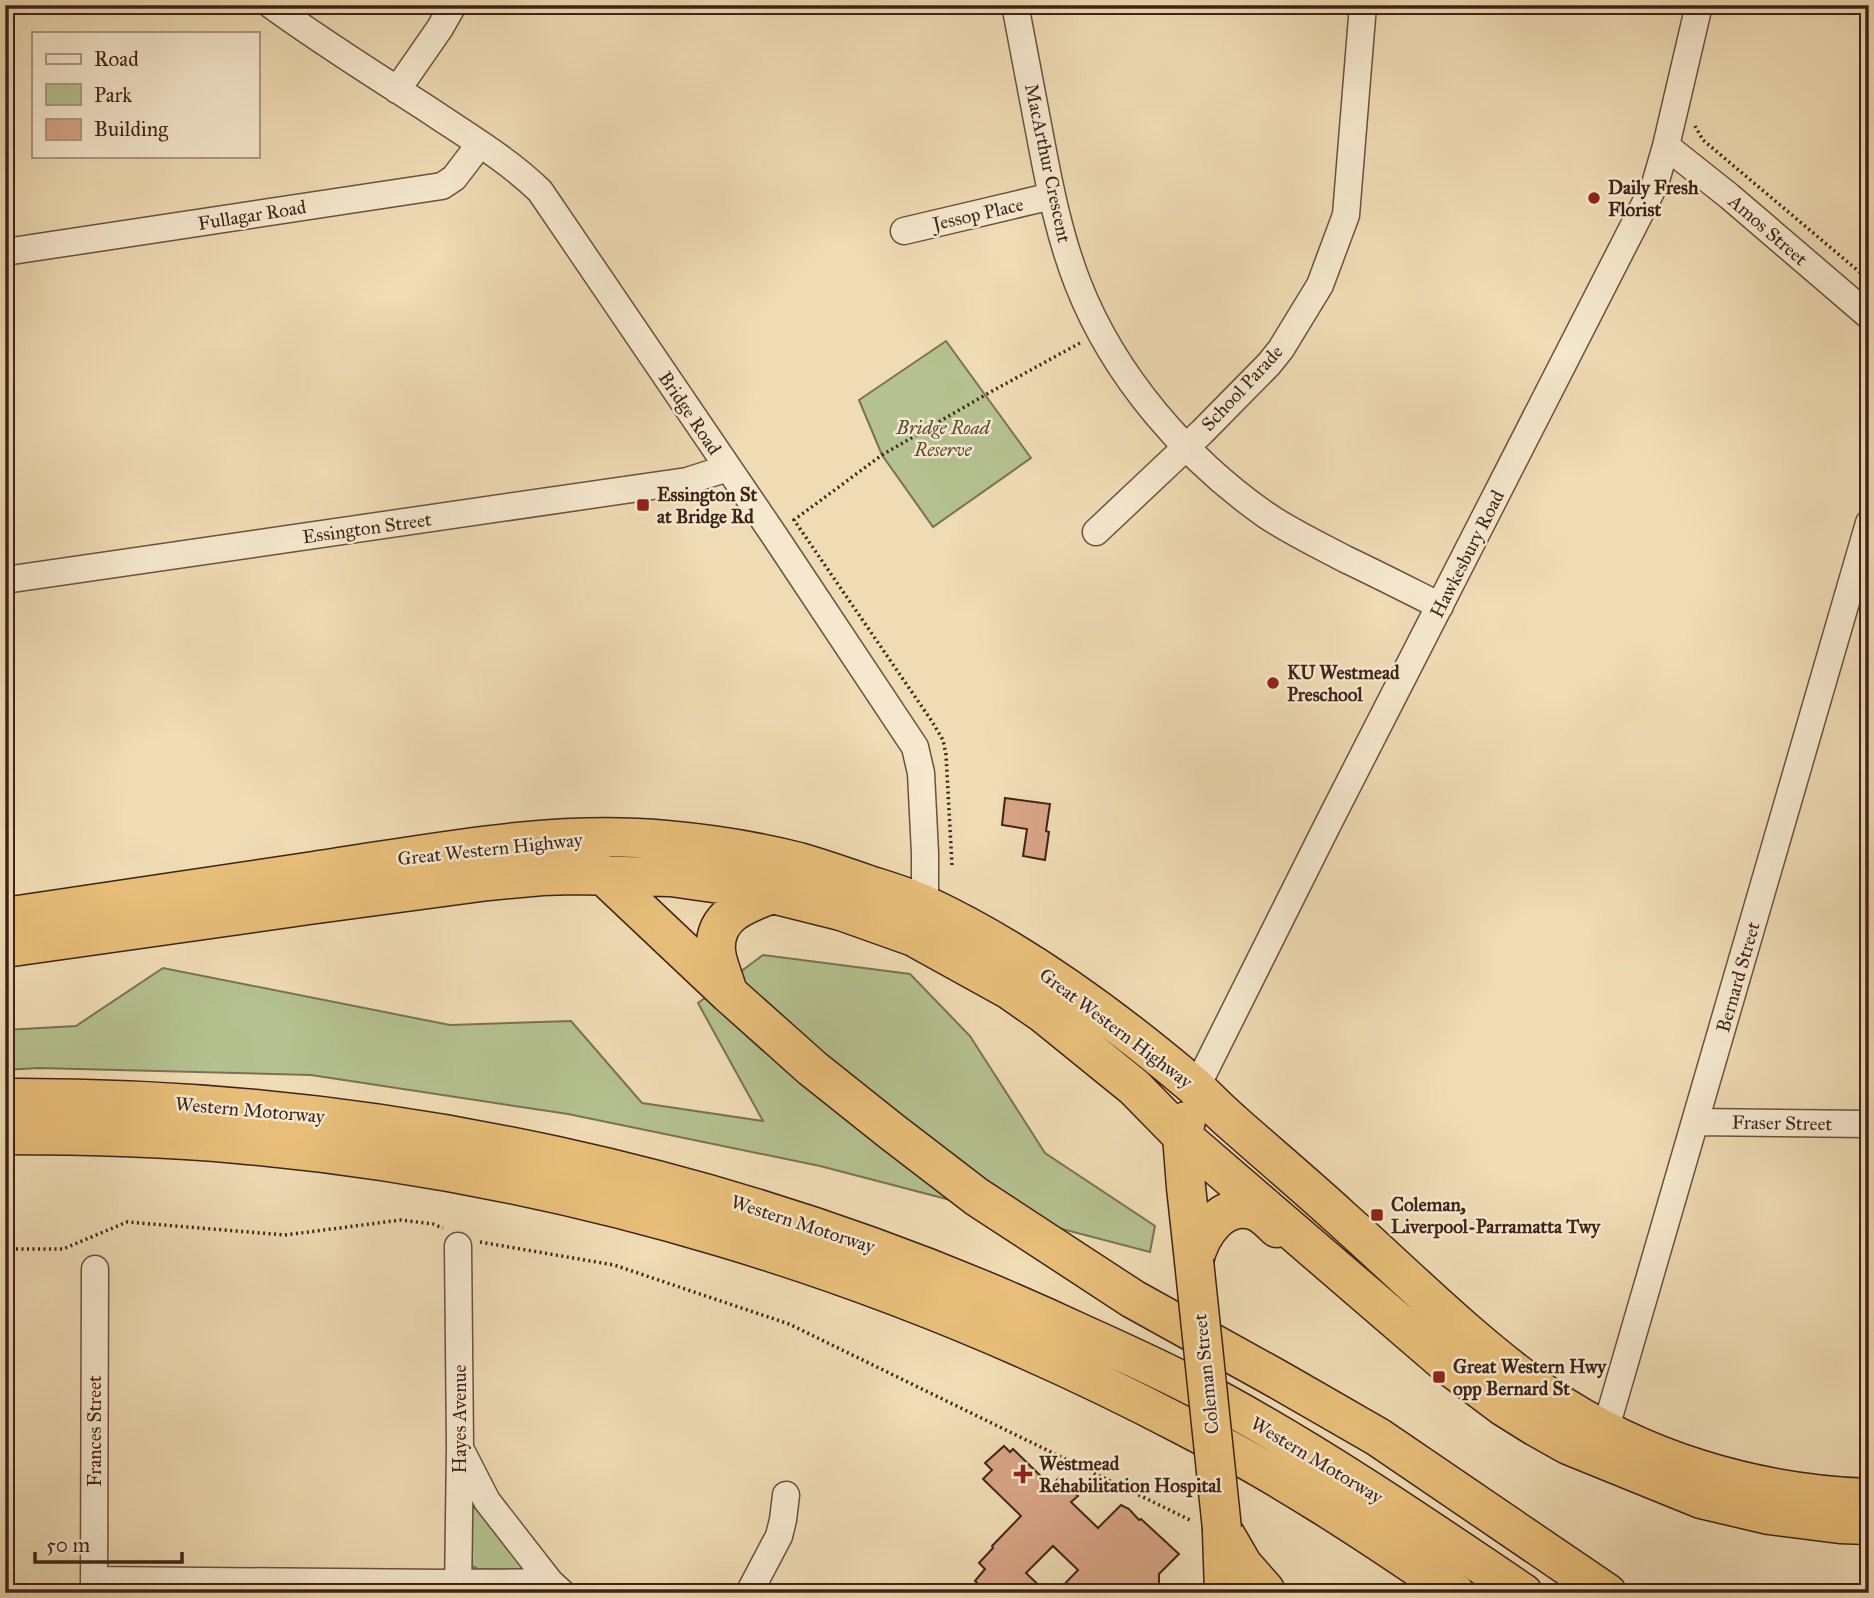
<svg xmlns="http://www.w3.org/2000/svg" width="1874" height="1598" font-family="'IM FELL Great Primer',serif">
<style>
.green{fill:#b5c190;stroke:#7a7254;stroke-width:2}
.building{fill:#d8a486;stroke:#3f2318;stroke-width:2}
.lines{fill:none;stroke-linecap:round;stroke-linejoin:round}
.minor-casing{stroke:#6b513f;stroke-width:29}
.highway-casing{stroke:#3f2318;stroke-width:41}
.path{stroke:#3f2318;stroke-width:3.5;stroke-dasharray:2 3.5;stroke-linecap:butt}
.minor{stroke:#f5e8ce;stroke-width:26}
.highway{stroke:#e8be7a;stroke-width:38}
.highway-bridge-casing{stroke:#3f2318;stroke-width:41;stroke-linecap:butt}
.highway-bridge{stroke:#e8be7a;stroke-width:38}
.poi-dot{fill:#8f2418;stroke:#f5e8ce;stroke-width:2.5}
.labels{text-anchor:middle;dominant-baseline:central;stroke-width:5;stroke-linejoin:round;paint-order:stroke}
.street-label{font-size:19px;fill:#3f2318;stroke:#f5e8ce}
.poi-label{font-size:19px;font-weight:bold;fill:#3f2318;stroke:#f5e8ce;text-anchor:start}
.park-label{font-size:19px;font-style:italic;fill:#5c4a36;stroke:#f5e8ce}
</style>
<rect width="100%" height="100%" fill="#efdbb4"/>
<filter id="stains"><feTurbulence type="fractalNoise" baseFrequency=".00286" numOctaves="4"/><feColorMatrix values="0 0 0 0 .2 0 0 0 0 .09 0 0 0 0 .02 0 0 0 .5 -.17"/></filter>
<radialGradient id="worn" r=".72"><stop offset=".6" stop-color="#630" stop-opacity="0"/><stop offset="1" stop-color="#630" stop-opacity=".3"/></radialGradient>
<path class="green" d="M946,341L1031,458L933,527L882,455L859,400Z
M763,955L910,974L970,1036L1045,1153L1155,1226L1150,1252L820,1166L568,1114L311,1075L39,1068L5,1070V1030L76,1026L163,968L450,1025L571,1021L642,1103L763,1121L698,1003Z
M477,1506L524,1566L520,1570L478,1569L472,1566L469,1559L471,1510Z"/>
<path class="building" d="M1005,798L1050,804L1046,831L1049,832L1045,860L1023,856L1027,829L1002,825Z
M1004,1446L1010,1452L1013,1449L1051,1486L1059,1478L1078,1496L1071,1502L1098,1528L1121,1505L1129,1509L1139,1520L1141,1519L1179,1554L1159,1574V1584L1151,1593H1056L1078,1570L1053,1546L1026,1573L1047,1593H988L975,1581L985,1569L979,1563L993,1548L992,1546L1021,1516L983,1479L992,1470L985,1463Z"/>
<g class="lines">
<defs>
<path id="minor" d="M271,5C323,43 378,77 432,112C469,137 508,160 540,191L774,535L915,747L921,773L925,853V904L920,918
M1015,5C1024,50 1032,95 1041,141C1050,189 1060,238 1078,284C1114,376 1186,459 1266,515C1291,532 1319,545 1345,559C1377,574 1408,590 1440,606
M397,90L440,28L453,5
M1666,146L1729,196L1869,316
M904,231L1052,196
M5,252L442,186L454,178L480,144
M1096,532L1202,432L1269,364L1281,349L1320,285L1346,215L1363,5
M5,580L687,481L728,468
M1196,1088L1327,826L1655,184L1666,146L1699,5
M1696,1122L1869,1124
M458,1246L460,1446L458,1593
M1605,1431L1869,523
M463,1454L487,1501L550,1582
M94,1580L446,1583L550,1582L562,1593
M94,1593L95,1269
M749,1593L779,1536L783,1520L786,1495"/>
<path id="highway" d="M592,868L603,875L728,993L812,1068L891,1131L977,1197L1133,1299L1279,1380L1378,1437L1607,1593
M5,917C108,901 211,887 314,871C430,854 549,829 666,840C710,844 756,851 799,862C823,869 846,877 869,885C888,891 909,897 927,906C1023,951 1114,1018 1194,1086C1207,1098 1219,1111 1232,1122C1268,1154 1305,1185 1341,1218C1407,1277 1474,1345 1546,1395C1641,1460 1754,1494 1869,1498
M5,948L309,905L488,881L542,876L573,875L671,877L748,888L841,911L914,937L1008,989L1044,1014L1134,1087L1182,1136L1448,1365L1504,1407L1536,1427L1568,1445L1701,1499L1769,1515L1840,1524L1869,1525
M728,993C725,980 717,964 716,951C713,915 745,904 772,894
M5,1098C376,1096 745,1176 1080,1333C1120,1351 1160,1369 1198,1389C1311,1449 1417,1521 1523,1593
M1186,1121L1182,1136L1186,1187L1194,1261
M5,1135C83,1135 161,1137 238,1144C568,1173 891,1272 1184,1426C1278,1474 1368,1533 1455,1593
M1194,1261C1200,1234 1223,1199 1255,1211C1263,1214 1271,1222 1277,1228
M1222,1529L1243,1565L1265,1590
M1222,1532L1224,1593"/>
</defs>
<use href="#minor" class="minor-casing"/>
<use href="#highway" class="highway-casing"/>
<path class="path" d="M1695,126L1703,140L1869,280
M952,865L946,755L943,740L931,720L794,520L882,455L985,395L1080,343
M480,1242L614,1265L789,1324L1192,1521
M5,1249H63L127,1222L285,1235L401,1220L433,1224L443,1228"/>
<use href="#minor" class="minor"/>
<use href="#highway" class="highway"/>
<defs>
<path id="highway-bridge" d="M1194,1261L1222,1529"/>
</defs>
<use href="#highway-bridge" class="highway-bridge-casing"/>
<use href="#highway-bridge" class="highway-bridge"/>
</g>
<g class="poi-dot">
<circle cx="1594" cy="198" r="7"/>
<rect x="636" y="498" width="14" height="14" rx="3.5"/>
<circle cx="1273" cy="683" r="7"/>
<rect x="1370" y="1208" width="14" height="14" rx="3.5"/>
<rect x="1432" y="1370" width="14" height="14" rx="3.5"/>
<path d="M1019.5 1463.5h7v7h7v7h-7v7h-7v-7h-7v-7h7z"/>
</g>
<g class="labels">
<g class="street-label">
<text transform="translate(1048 163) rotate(78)">MacArthur Crescent</text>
<text transform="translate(978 214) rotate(-13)">Jessop Place</text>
<text transform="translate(252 215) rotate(-9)">Fullagar Road</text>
<text transform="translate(1768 230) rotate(41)">Amos Street</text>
<text transform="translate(1242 388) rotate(-47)">School Parade</text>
<text transform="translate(690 413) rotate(56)">Bridge Road</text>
<text transform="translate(367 528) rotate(-8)">Essington Street</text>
<text transform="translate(1467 554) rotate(-63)">Hawkesbury Road</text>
<text transform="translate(490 849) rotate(-6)">Great Western Highway</text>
<text transform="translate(1738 977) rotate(-74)">Bernard Street</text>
<text transform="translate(1116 1028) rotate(37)">Great Western Highway</text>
<text transform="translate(250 1110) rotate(5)">Western Motorway</text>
<text transform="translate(1782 1123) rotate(1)">Fraser Street</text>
<text transform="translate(803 1224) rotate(18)">Western Motorway</text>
<text transform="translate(1206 1374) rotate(-96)">Coleman Street</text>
<text transform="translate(459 1419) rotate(-90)">Hayes Avenue</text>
<text transform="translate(94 1431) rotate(-90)">Frances Street</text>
<text transform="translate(1317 1460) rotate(31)">Western Motorway</text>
</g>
<g class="poi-label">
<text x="1608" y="187">Daily Fresh<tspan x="1608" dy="22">Florist</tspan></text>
<text x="657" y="494">Essington St<tspan x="657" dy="22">at Bridge Rd</tspan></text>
<text x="1287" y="672">KU Westmead<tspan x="1287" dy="22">Preschool</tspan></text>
<text x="1391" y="1204">Coleman,<tspan x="1391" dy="22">Liverpool-Parramatta Twy</tspan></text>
<text x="1453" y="1366">Great Western Hwy<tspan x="1453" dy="22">opp Bernard St</tspan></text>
<text x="1039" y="1463">Westmead<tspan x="1039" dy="22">Rehabilitation Hospital</tspan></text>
</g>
<g class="park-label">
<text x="943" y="427">Bridge Road<tspan x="943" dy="22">Reserve</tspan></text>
</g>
</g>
<rect width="1874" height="1598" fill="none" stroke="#efdbb4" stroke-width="28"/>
<rect x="7" y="7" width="1860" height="1584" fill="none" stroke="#3f2318" stroke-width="3.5"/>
<rect x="14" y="14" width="1846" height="1570" fill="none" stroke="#3f2318" stroke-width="2"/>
<rect x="32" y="32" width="228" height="126" fill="#f5e8ce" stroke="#ac9985" stroke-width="2"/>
<rect x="46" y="54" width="35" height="10" fill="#f5e8ce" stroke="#ac9985" stroke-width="2"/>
<text x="94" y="66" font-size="21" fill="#3f2318">Road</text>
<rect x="46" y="84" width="35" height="21" fill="#b5c190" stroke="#ac9985" stroke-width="2"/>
<text x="94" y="102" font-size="21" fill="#3f2318">Park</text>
<rect x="46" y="119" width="35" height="21" fill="#d8a486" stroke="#ac9985" stroke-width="2"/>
<text x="94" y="136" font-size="21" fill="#3f2318">Building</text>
<path d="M35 1552v10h147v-10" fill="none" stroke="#3f2318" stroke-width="3.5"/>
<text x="46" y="1552" font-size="21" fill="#3f2318" stroke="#f5e8ce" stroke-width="5" paint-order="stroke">50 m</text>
<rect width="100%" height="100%" filter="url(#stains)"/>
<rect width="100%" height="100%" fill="url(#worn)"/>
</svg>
